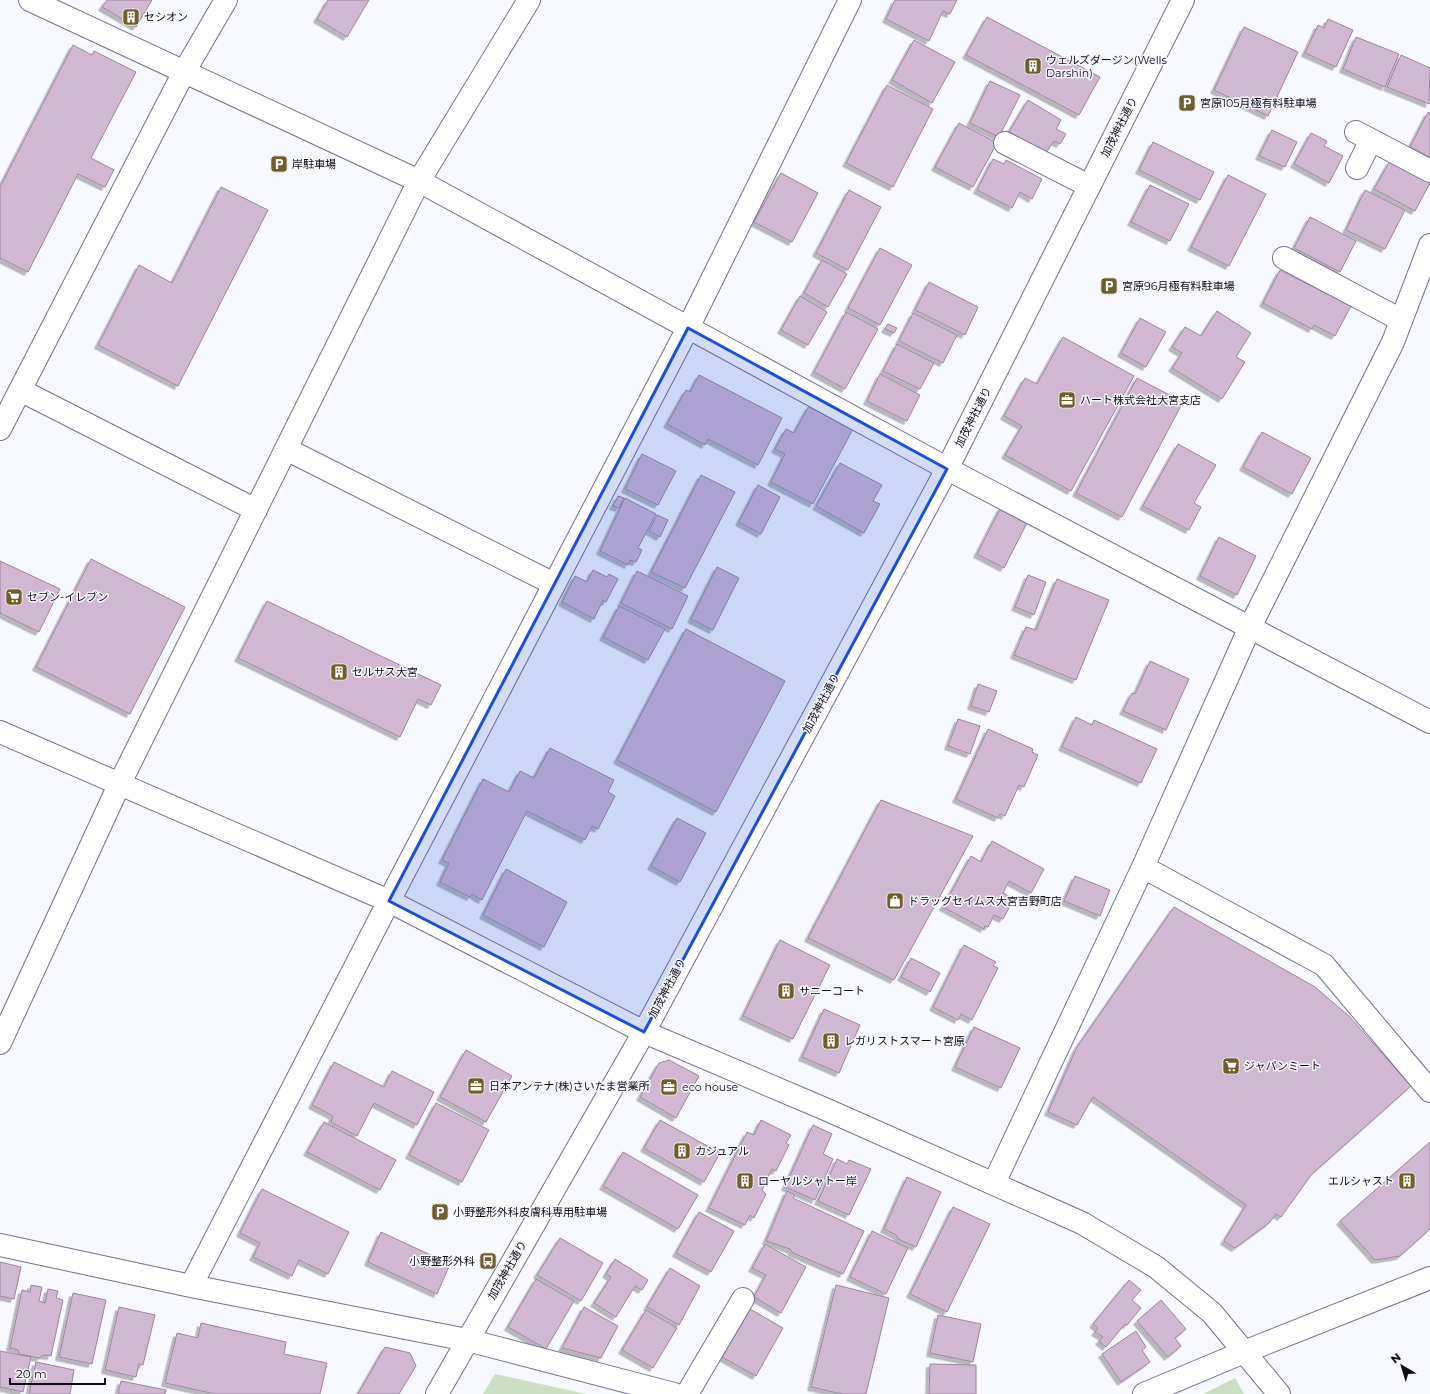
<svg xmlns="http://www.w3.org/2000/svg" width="1430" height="1394" font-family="Montserrat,'Noto Sans JP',sans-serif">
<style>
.green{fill:#ccdfc3}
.building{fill:#d0b8d3;stroke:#9c84a0;filter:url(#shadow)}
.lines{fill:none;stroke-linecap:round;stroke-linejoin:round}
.minor-casing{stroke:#757090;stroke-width:24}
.tertiary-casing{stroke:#757090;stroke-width:24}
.minor{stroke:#fff;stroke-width:22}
.tertiary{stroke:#fff;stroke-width:22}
.marked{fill:#1d4ed8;fill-opacity:0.2;stroke:#1d4ed8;stroke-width:3;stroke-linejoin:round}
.labels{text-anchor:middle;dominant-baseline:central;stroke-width:3;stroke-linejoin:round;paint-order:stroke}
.poi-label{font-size:11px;fill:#0e0c18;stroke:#f8f8ff;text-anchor:start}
.street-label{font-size:11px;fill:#0e0c18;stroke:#f8f8ff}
</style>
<defs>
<filter id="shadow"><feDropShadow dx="-3.5" dy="3.5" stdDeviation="0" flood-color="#0004"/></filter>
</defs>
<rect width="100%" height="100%" fill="#f8f8ff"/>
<path class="green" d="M495,1374L586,1394H483Z
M1235,1378L1244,1394H1203Z"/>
<path class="building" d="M107,0H152L136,27L102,7Z
M328,0H369L347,37L317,19Z
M895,0H957L950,14L943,11L929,41L886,19Z
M987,17L1100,77L1079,115L966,55Z
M1328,19L1353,30L1336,67L1305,53L1318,25L1324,28Z
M1244,27L1298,52L1268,116L1214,90Z
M1356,37L1399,54L1385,87L1343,69Z
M914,40L955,62L932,103L892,80Z
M73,45L92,55L94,51L136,72L91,158L114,170L105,187L78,174L28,272L0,258V187Z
M1401,55L1430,68L1429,104L1387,87Z
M990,81L1020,95L999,137L970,123Z
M887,85L933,109L893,187L846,163Z
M1028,100L1061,120L1056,129L1066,134L1060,144L1054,141L1046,153L1009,132Z
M1428,112L1430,113V157L1410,147Z
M959,123L997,143L973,187L935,167Z
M1272,130L1297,142L1285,167L1259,156Z
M1311,133L1327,141L1324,146L1343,156L1329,183L1294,164Z
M1153,142L1214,172L1200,200L1139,170Z
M993,159L1004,164L1006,160L1042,179L1032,199L1020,192L1012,208L977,190Z
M1390,161L1430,183L1415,211L1374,189Z
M781,173L818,193L792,242L754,222Z
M1228,175L1266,194L1229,266L1191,247Z
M1150,185L1189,204L1170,241L1131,222Z
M221,187L268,210L178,386L98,345L139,265L172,283Z
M849,190L881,207L848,270L816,253Z
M1365,190L1405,210L1385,249L1346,230Z
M1310,217L1356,241L1340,272L1294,248Z
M880,248L912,265L880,325L848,308Z
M822,260L847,274L828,307L804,293Z
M1280,270L1351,306L1335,336L1314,325L1312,329L1263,303Z
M929,282L978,307L965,335L915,310Z
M800,296L827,312L808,345L781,330Z
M1217,311L1251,333L1236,357L1245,362L1222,399L1172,368L1182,353L1172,347L1185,327L1201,336Z
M846,312L878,329L845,389L814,372Z
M913,313L957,335L943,363L899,341Z
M1140,318L1166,332L1146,367L1121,353Z
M888,324L897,328L894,333L885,329Z
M1063,337L1134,376L1071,491L1005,455L1022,426L1004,416L1025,378L1037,384Z
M897,344L934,363L920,389L883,371Z
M880,374L920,395L907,421L867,401Z
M699,375L782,418L758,465L708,439L705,445L667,424L686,390L690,392Z
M1137,378L1183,402L1122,517L1076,493Z
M809,406L853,429L813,504L771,482L785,454L775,449L786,429L794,433Z
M1262,432L1311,458L1292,494L1243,467Z
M1178,444L1216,465L1194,503L1201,507L1189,530L1143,506Z
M642,454L676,471L658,505L625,489Z
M840,463L882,485L873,501L880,504L864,533L816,506Z
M701,475L735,492L685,588L651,572Z
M758,485L780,497L761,534L739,522Z
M618,496L624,498L619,508L613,506Z
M625,498L656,514L638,548L642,550L636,562L630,560L628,565L600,551Z
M1001,507L1028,521L1004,568L977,554Z
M657,515L668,520L660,537L649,531Z
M1219,537L1256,556L1237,595L1200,576Z
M91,559L185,607L130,714L36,667Z
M0,561L60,589L39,632L0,613Z
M717,567L739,578L713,630L691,619Z
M593,570L607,577L609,574L618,579L606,602L603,600L594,619L562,602L575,576L587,582Z
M637,571L688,596L672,629L621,603Z
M1028,575L1046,582L1034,615L1015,607Z
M1057,579L1109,600L1076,680L1014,655L1026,627L1036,630Z
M267,601L441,685L431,705L418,699L400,737L238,658Z
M619,606L665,629L648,660L603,637Z
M686,629L785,681L716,812L617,760Z
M1150,661L1189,679L1166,730L1123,711L1132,693L1135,694Z
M978,684L997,691L989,712L971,706Z
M1076,717L1092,725L1094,720L1157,749L1141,783L1062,747Z
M958,719L980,726L970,754L948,746Z
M988,729L1033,749L1032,752L1038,755L1024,787L1019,785L1005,816L1000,814L998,818L956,799Z
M550,748L614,780L608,792L615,796L598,829L592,826L585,840L527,811L482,900L472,894L470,897L440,882L449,863L442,860L483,779L509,792L520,771L534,778Z
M881,800L973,836L894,980L808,938Z
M677,818L706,833L680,882L651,866Z
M992,841L1044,869L1031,893L1009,881L1003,893L1014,899L1003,919L994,915L988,927L985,926L984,929L943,907L971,856L981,862Z
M506,869L567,902L544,947L483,915Z
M1075,876L1110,890L1100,916L1064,901Z
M1174,907L1315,987L1349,1016L1411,1086L1312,1174L1281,1217L1276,1214L1269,1223L1235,1248L1224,1241L1246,1205L1093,1097L1077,1125L1048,1112L1077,1047Z
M780,940L830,965L793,1039L743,1016Z
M964,945L996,962L993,966L998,968L972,1020L961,1014L958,1020L933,1007Z
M911,958L940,973L930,992L901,977Z
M824,1009L860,1025L839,1073L802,1057Z
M974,1027L1020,1048L1001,1088L955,1067Z
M466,1050L512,1076L486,1122L440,1097Z
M669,1060L699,1076L676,1118L640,1097L659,1063Z
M334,1062L384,1087L392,1071L434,1092L417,1125L374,1103L357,1136L331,1122L333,1116L312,1105Z
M436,1103L489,1130L462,1182L409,1155Z
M660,1120L720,1153L704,1182L644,1148Z
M761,1120L791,1135L786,1143L789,1145L776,1171L772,1169L762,1190L766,1194L754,1218L750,1215L745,1225L709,1208L747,1132L754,1135Z
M324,1122L396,1160L380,1190L307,1152Z
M813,1125L832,1134L823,1154L833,1159L815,1200L785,1187Z
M1430,1142V1229L1400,1256L1375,1260L1340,1221Z
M623,1152L698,1195L678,1229L603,1186Z
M837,1159L847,1164L849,1160L871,1169L849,1215L818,1201Z
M907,1177L941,1192L916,1247L898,1239L896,1235L884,1229Z
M262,1189L349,1232L328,1274L299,1260L292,1276L253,1257L260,1243L240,1233Z
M787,1191L795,1195L793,1198L864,1231L843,1274L793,1253L790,1249L766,1241Z
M953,1207L990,1224L947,1312L910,1294Z
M699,1212L734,1231L711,1272L676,1253Z
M872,1231L908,1248L886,1294L850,1277Z
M381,1232L450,1264L437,1294L368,1262Z
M560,1238L603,1263L581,1301L537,1275Z
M765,1244L806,1267L781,1313L754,1297L766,1275L752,1268Z
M615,1259L648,1280L642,1290L635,1286L616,1317L594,1303L611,1277L606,1274Z
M0,1262L21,1267L14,1299L0,1296Z
M670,1268L700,1286L679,1325L647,1307Z
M536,1279L574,1301L546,1349L508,1327Z
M1129,1280L1141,1290L1132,1300L1141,1308L1127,1325L1125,1324L1106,1347L1099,1341L1103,1337L1095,1332L1098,1328L1093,1324Z
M31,1285L42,1287L39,1301L45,1303L48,1289L58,1291L56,1298L63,1300L51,1356L43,1355L39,1358L19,1354L18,1350L10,1348L22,1290L30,1292Z
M836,1285L889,1298L866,1394H842L811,1387Z
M73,1293L106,1300L92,1364L59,1357Z
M1161,1300L1186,1329L1175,1338L1181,1346L1168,1357L1137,1321Z
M119,1307L155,1315L143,1365L139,1364L136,1377L105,1370Z
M584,1307L618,1326L601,1358L562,1348Z
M750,1309L783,1328L756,1376L722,1357Z
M646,1310L677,1328L653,1368L622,1350Z
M938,1315L981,1324L973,1362L930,1353Z
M201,1323L286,1342L284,1354L327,1363L320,1394H215L165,1383L177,1333L198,1338Z
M1136,1331L1146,1347L1142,1350L1150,1362L1121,1382L1102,1354Z
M385,1347L410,1353L416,1366L399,1394H358Z
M0,1351L31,1357L23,1392L0,1387Z
M36,1362L74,1370L70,1394H29Z
M930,1364L976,1365V1394H929Z
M121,1381L166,1390L165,1394H118Z"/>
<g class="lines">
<defs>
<path id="minor" d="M30,0L419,181L959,475L1430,722
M1356,132L1430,171
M1005,143L1089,186
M1357,168L1371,140
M1284,258L1401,320
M20,390L256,510
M0,429L184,72L226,0
M286,449L554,584
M1143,867L1324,965L1430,1091
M0,1043L119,785L419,181L529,0
M994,1183L1143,867L1250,627L1393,342L1430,245
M0,1245L191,1286L467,1340L674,1394
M191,1286L389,901L688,328L850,0
M687,1394L743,1299
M1144,1394L1244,1352L1430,1278"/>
<path id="tertiary" d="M0,732L389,901L644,1032L825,1109L1082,1223L1156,1267L1212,1313L1279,1394
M437,1394L644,1032L947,469L1183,0"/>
</defs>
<use href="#minor" class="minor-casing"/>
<use href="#tertiary" class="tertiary-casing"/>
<use href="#minor" class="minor"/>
<use href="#tertiary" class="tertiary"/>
</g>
<path class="marked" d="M688,328L947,469L644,1032L389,901Z"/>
<defs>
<symbol id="building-square" viewBox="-11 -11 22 22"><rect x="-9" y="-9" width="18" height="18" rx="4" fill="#705f2d" stroke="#f8f8ff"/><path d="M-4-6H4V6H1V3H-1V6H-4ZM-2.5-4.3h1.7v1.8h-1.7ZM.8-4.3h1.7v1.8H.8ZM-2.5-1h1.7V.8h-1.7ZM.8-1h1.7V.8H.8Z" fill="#fff"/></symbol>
<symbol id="parking-square" viewBox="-11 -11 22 22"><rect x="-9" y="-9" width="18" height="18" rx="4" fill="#705f2d" stroke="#f8f8ff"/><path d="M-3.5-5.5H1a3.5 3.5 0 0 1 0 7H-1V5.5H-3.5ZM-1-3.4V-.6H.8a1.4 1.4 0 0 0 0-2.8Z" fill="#fff"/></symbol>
<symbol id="office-square" viewBox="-11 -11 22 22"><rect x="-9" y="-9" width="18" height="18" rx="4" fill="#705f2d" stroke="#f8f8ff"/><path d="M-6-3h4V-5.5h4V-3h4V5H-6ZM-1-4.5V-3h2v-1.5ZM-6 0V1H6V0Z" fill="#fff"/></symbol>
<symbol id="supermarket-square" viewBox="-11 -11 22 22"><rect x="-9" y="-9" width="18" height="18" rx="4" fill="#705f2d" stroke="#f8f8ff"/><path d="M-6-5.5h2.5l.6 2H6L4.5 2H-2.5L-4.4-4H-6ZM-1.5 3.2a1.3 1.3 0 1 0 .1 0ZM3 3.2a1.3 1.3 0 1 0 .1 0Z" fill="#fff"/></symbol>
<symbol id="shop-square" viewBox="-11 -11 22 22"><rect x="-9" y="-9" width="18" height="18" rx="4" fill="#705f2d" stroke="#f8f8ff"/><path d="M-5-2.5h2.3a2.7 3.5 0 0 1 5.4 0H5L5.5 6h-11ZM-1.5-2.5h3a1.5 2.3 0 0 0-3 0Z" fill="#fff"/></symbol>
<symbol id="bus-square" viewBox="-11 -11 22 22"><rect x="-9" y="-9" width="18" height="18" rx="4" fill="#705f2d" stroke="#f8f8ff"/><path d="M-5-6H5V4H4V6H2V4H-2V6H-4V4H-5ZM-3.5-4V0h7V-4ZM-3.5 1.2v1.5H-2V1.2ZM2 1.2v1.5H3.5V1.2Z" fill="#fff"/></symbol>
</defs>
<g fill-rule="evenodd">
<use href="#building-square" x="121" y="7" width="20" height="20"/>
<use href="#building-square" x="1023" y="56" width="20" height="20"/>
<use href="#parking-square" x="1177" y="93" width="20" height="20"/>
<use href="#parking-square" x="269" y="154" width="20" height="20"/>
<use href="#parking-square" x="1099" y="276" width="20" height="20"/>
<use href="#office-square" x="1057" y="390" width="20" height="20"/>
<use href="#supermarket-square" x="4" y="587" width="20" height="20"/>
<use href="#building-square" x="329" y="662" width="20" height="20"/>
<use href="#shop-square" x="885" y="891" width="20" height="20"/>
<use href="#building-square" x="776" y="981" width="20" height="20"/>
<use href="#building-square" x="821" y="1031" width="20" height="20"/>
<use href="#supermarket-square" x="1221" y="1056" width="20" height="20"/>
<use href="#office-square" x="466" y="1076" width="20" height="20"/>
<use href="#office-square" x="659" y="1077" width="20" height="20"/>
<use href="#building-square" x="672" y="1141" width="20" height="20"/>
<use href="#building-square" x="735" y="1171" width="20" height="20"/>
<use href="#building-square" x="1397" y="1171" width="20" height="20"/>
<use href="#parking-square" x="430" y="1202" width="20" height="20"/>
<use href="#bus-square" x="478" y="1251" width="20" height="20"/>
</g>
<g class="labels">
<g class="poi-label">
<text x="144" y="17">セシオン</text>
<text x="1046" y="60">ウェルズダージン(Wells<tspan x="1046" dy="13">Darshin)</tspan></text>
<text x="1200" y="103">宮原105月極有料駐車場</text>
<text x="292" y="164">岸駐車場</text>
<text x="1122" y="286">宮原96月極有料駐車場</text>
<text x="1080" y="400">ハート株式会社大宮支店</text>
<text x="27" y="597">セブン-イレブン</text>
<text x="352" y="672">セルサス大宮</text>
<text x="908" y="901">ドラッグセイムス大宮吉野町店</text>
<text x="799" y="991">サニーコート</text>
<text x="844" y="1041">レガリストスマート宮原</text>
<text x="1244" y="1066">ジャパンミート</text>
<text x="489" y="1086">日本アンテナ(株)さいたま営業所</text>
<text x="682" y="1087">eco house</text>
<text x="695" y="1151">カジュアル</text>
<text x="758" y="1181">ローヤルシャトー岸</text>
<text x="1394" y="1181" text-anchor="end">エルシャスト</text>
<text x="453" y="1212">小野整形外科皮膚科専用駐車場</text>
<text x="475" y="1261" text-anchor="end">小野整形外科</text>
</g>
<g class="street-label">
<text transform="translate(1119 127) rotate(-63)">加茂神社通り</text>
<text transform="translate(973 417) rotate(-63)">加茂神社通り</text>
<text transform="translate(821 703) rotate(-62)">加茂神社通り</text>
<text transform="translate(667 988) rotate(-62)">加茂神社通り</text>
<text transform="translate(507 1270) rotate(-60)">加茂神社通り</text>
</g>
</g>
<g transform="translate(1402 1366) rotate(322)" stroke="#f8f8ff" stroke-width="3" paint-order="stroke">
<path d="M0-3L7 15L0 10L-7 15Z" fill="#0e0c18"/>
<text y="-6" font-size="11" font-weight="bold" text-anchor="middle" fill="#0e0c18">N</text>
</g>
<path d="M10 1378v6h95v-6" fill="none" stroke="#0e0c18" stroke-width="2"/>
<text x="16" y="1378" font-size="12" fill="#0e0c18" stroke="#f8f8ff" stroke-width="3" paint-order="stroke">20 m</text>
</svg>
